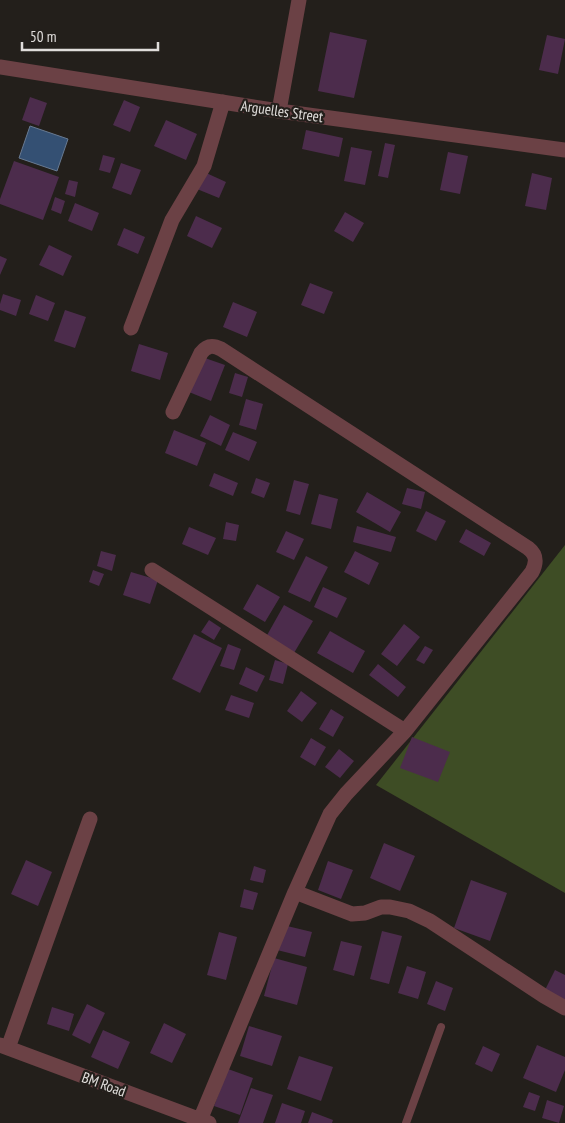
<svg xmlns="http://www.w3.org/2000/svg" width="565" height="1123" font-family="'PT Sans Narrow',sans-serif">
<style>
.green{fill:#3e4d25}
.water{fill:#345073;stroke:#687a92}
.building{fill:#4c2c4c}
.lines{fill:none;stroke-linecap:round;stroke-linejoin:round}
.service{stroke:#6b4145;stroke-width:8}
.minor{stroke:#6b4145;stroke-width:15}
.labels{text-anchor:middle;dominant-baseline:central;stroke-width:4.5;stroke-linejoin:round;paint-order:stroke}
.street-label{font-size:15px;fill:#e0dddb;stroke:#231f1b}
</style>
<rect width="100%" height="100%" fill="#231f1b"/>
<path class="green" d="M565,545V893L376,785Z"/>
<path class="water" d="M30,126L68,139L57,171L19,158Z"/>
<path class="building" d="M330,32L367,40L354,98L318,91Z
M547,35L565,39L558,74L539,70Z
M30,97L47,103L39,126L22,120Z
M124,100L140,107L130,132L113,125Z
M166,120L197,134L186,160L154,146Z
M306,130L343,138L339,157L302,149Z
M385,143L395,145L388,178L378,176Z
M351,147L372,151L365,185L344,181Z
M448,152L468,156L460,194L440,190Z
M103,155L115,158L110,173L99,170Z
M14,161L59,177L43,220L0,204V199Z
M121,163L141,170L131,195L112,188Z
M204,172L226,182L219,198L197,189Z
M532,173L552,178L546,210L525,206Z
M69,180L78,182L75,197L65,194Z
M55,197L65,201L61,214L51,210Z
M75,203L99,213L92,231L68,221Z
M345,212L364,223L353,242L334,231Z
M196,216L222,228L212,248L187,236Z
M124,228L145,237L138,254L117,245Z
M49,245L72,256L63,276L39,265Z
M0,256L7,259L0,275Z
M310,283L333,292L324,314L301,305Z
M3,294L21,300L16,316L0,310V304Z
M36,295L55,303L48,321L29,314Z
M233,302L257,312L247,337L223,327Z
M65,310L86,317L75,348L54,341Z
M139,344L168,353L160,380L131,371Z
M202,357L225,365L211,401L189,392Z
M235,373L248,377L242,397L229,393Z
M246,399L263,404L256,430L239,425Z
M210,415L230,425L221,446L200,436Z
M174,430L206,443L197,466L165,453Z
M233,432L257,442L249,461L225,450Z
M214,473L238,483L233,496L209,486Z
M256,478L270,483L264,498L251,493Z
M294,480L309,484L300,515L286,511Z
M407,488L425,492L421,509L402,504Z
M367,492L401,512L390,532L356,512Z
M319,494L338,499L331,529L311,524Z
M426,511L446,521L436,541L416,531Z
M226,522L239,525L236,541L223,539Z
M357,526L396,537L391,552L353,542Z
M189,527L216,538L208,555L182,544Z
M466,529L491,543L484,556L459,542Z
M286,531L304,539L294,560L276,552Z
M101,551L116,555L112,571L97,566Z
M355,551L379,563L369,585L344,572Z
M306,556L328,567L310,602L288,592Z
M93,570L104,574L99,586L89,582Z
M131,572L158,580L150,604L123,595Z
M257,584L280,597L265,622L243,609Z
M323,587L347,598L337,618L314,607Z
M284,605L313,621L294,653L266,637Z
M209,620L221,628L214,640L201,632Z
M404,624L420,637L397,666L381,654Z
M330,631L365,651L353,673L317,653Z
M194,634L222,648L200,693L172,679Z
M228,644L241,649L234,670L220,666Z
M425,646L433,650L424,664L416,660Z
M275,660L288,664L283,684L269,680Z
M378,664L406,687L398,697L369,675Z
M246,667L265,676L257,692L239,684Z
M301,691L317,703L302,722L287,711Z
M231,695L254,703L249,718L225,710Z
M331,709L344,717L333,737L319,729Z
M412,737L450,752L438,782L400,768Z
M311,738L326,747L315,766L300,757Z
M339,749L354,761L340,778L325,767Z
M384,843L415,856L400,891L370,878Z
M26,860L52,872L38,906L11,894Z
M328,861L353,870L341,899L318,890Z
M254,866L266,870L263,883L250,880Z
M471,880L507,893L490,941L454,928Z
M244,889L258,893L253,910L240,907Z
M283,925L312,932L305,957L277,950Z
M382,931L402,936L389,984L370,979Z
M219,932L237,937L226,980L207,975Z
M341,941L362,946L354,976L333,970Z
M274,958L307,967L297,1005L264,996Z
M407,966L426,972L418,999L398,993Z
M555,970L565,975V1000L545,990Z
M436,981L453,988L445,1011L427,1004Z
M87,1004L105,1013L90,1044L72,1035Z
M52,1007L74,1014L69,1031L47,1024Z
M164,1023L186,1034L172,1063L150,1053Z
M249,1026L282,1036L272,1066L240,1056Z
M103,1030L130,1042L118,1069L91,1057Z
M537,1045L565,1057V1070L556,1092L523,1078Z
M483,1046L500,1054L492,1072L475,1064Z
M299,1056L333,1067L321,1101L287,1089Z
M228,1069L253,1078L240,1115L214,1106Z
M251,1088L273,1095L263,1123H238Z
M529,1092L540,1096L535,1111L523,1107Z
M547,1100L564,1106L559,1123L542,1118Z
M282,1103L305,1111L301,1123H275Z
M312,1112L333,1120L332,1123H308Z"/>
<g class="lines">
<path class="service" d="M406,1123L441,1027"/>
<path class="minor" d="M0,67L279,111L565,150
M279,111L299,0
M131,328L172,220L204,166L223,102
M173,412L201,353C207,345 213,345 221,349L528,548C537,555 537,562 532,572L405,731L346,794L330,814L295,892L200,1120
M152,570L405,731
M295,892L352,914L365,913L381,907H390L409,911L430,921L544,996L565,1008
M0,1045L209,1123
M8,1048L90,819"/>
</g>
<g class="labels">
<g class="street-label">
<text transform="translate(282 111) rotate(8)">Arguelles Street</text>
<text transform="translate(104 1084) rotate(20)">BM Road</text>
</g>
</g>
<path d="M22 42v8h136v-8" fill="none" stroke="#e0dddb" stroke-width="2.5"/>
<text x="30" y="42" font-size="15" fill="#e0dddb" stroke="#231f1b" stroke-width="4" paint-order="stroke">50 m</text>
</svg>
